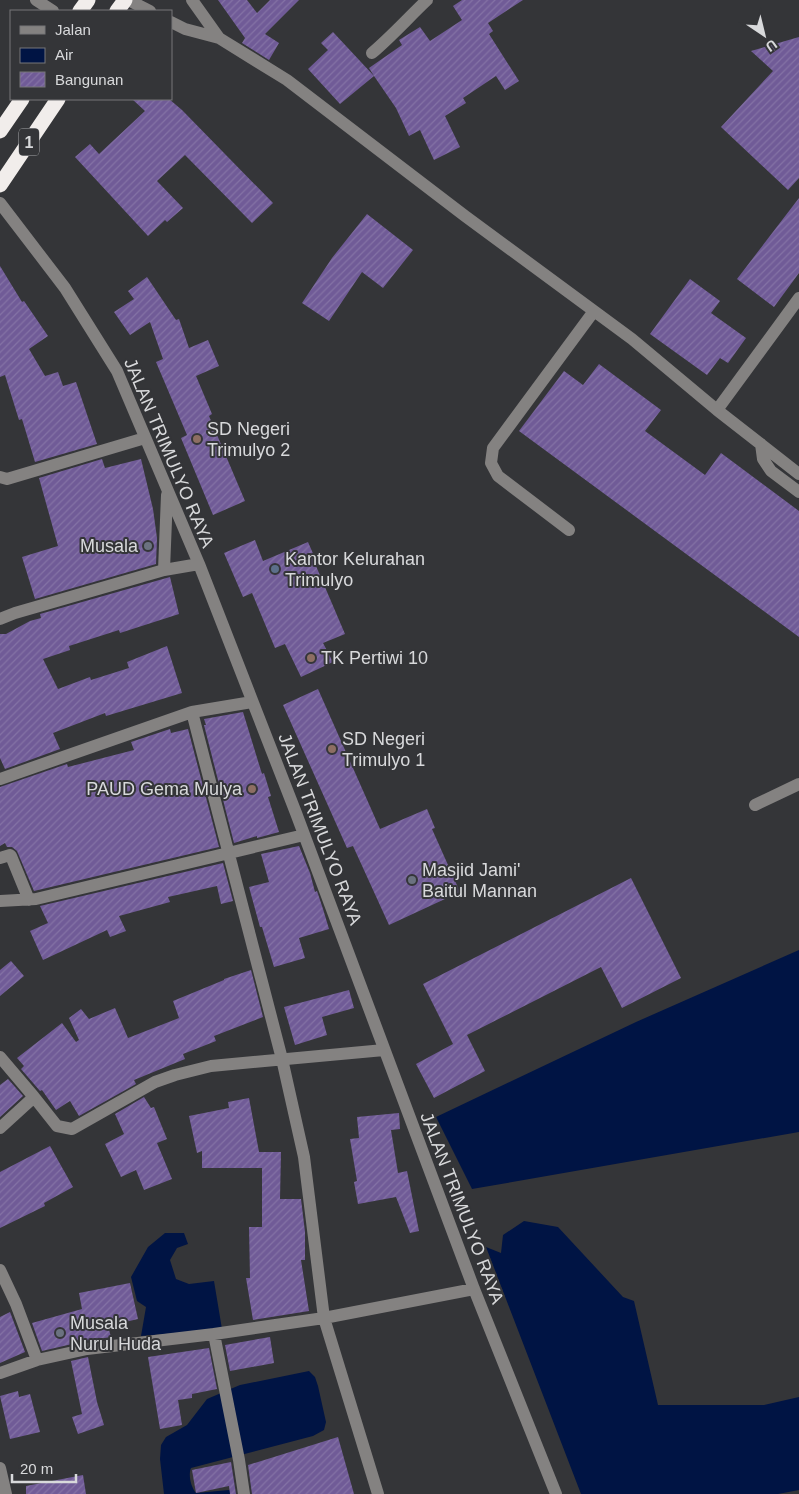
<svg xmlns="http://www.w3.org/2000/svg" width="799" height="1494" font-family="Helvetica,sans-serif">
<style>
.water{fill:#001444}
.building{fill:url(#building-hatch)}
.lines{fill:none;stroke-linecap:round;stroke-linejoin:round}
.minor{stroke:#848281;stroke-width:12}
.highway{stroke:#f1edeb;stroke-width:15}
.education-dot{fill:#8d6e63;stroke:#343538;stroke-width:2}
.worship-dot{fill:#6b7280;stroke:#343538;stroke-width:2}
.service-dot{fill:#5c6f8a;stroke:#343538;stroke-width:2}
.labels{text-anchor:middle;dominant-baseline:central;stroke-width:4;stroke-linejoin:round;paint-order:stroke}
.shield{fill:#343538;stroke:#a7a8aa;stroke-width:1}
.shield-label{font-size:16px;font-weight:bold;fill:#d8d9db}
.poi-label{font-size:18px;fill:#d8d9db;stroke:#343538;text-anchor:start}
.street-label{font-size:18px;fill:#d8d9db;stroke:#343538}
</style>
<defs>
<pattern id="building-hatch" width="6" height="6" patternUnits="userSpaceOnUse" patternTransform="scale(1.25)"><rect width="6" height="6" fill="#705b97"/><path d="M-1 1l2-2M0 6l6-6M5 7l2-2" fill="none" stroke="#8472a5"/></pattern>
</defs>
<rect width="100%" height="100%" fill="#343538"/>
<path class="water" d="M799,950V1132L472,1189L436,1117L636,1022Z
M524,1221L558,1227L623,1297L634,1301L658,1405H764L799,1397V1490L778,1494H581L486,1247L501,1253L503,1235Z
M165,1233H184L188,1244L177,1248L170,1260L176,1279L189,1284L214,1281L222,1329L141,1336L146,1307L137,1301L131,1277L148,1247Z
M309,1371L315,1377L318,1386L326,1422L324,1430L313,1436L191,1468C188,1475 191,1487 196,1493L229,1490L234,1494H164L160,1459L161,1445L166,1437L187,1425L207,1399L240,1385Z"/>
<path class="building" d="M218,0H247L257,13L270,0H299L265,34L279,43L269,60L242,43L245,38Z
M462,0H523L488,23L493,31L489,34L519,81L505,90L496,76L463,98L466,103L445,116L460,147L434,160L420,130L409,136L396,108L374,76L340,104L308,69L328,50L321,43L333,32L374,76L369,68L402,45L399,40L420,27L430,41L462,20L453,6Z
M799,37V178L788,190L721,127L773,71L751,51Z
M132,99H169L182,110L273,203L252,223L185,155L157,181L183,208L167,222L165,220L148,236L75,157L90,144L99,154L145,111Z
M799,198V273L774,307L737,279Z
M367,214L413,250L383,288L362,272L329,321L302,303L332,258Z
M0,266L22,302L24,301L48,336L29,349L45,376L58,372L63,386L76,382L97,444L35,462L22,419L19,420L5,375L0,377Z
M147,277L176,320L179,319L189,348L208,340L219,366L196,376L212,414L209,416L245,501L213,515L181,438L187,435L156,362L163,359L150,322L130,335L114,312L134,299L128,291Z
M690,279L720,301L711,313L746,338L728,363L720,358L707,375L650,334Z
M599,364L661,410L645,431L705,475L721,453L799,511V637L519,431L564,371L583,385Z
M102,459L105,468L141,459L153,509L157,538L156,564L35,599L22,557L58,546L39,478Z
M255,540L263,561L308,542L318,565L316,566L345,634L323,643L333,662L301,677L285,644L275,648L252,593L243,597L224,553Z
M170,577L179,614L120,633L119,630L69,646L70,650L43,659L58,689L90,677L91,680L129,668L127,662L167,646L182,693L106,716L105,713L53,733L60,749L5,769L0,758V634H6L30,621L41,618L40,614Z
M318,689L380,829L427,809L435,828L432,829L460,892L389,925L353,846L347,848L283,705Z
M243,712L262,774L264,773L271,796L268,797L279,832L257,838V836L234,843L204,725H206L204,719Z
M170,729L171,733L188,729L219,847L34,891L17,851L12,847H7L5,843L0,846V787L67,764L68,767L134,750L131,742Z
M299,846L310,873L315,892L317,891L323,909L329,929L299,938L305,958L274,967L262,927H260L249,887L269,882L261,854Z
M223,863L233,901L221,904L217,886L168,897L170,902L119,916L126,931L110,937L107,930L43,960L30,931L48,923L40,906Z
M631,878L681,978L622,1008L601,967L467,1035L485,1071L434,1098L416,1064L453,1044L423,984Z
M11,961L24,976L0,996V970Z
M251,970L263,1017L214,1036L216,1041L183,1054L185,1059L134,1080L136,1084L79,1116L70,1101L56,1110L42,1090L40,1091L21,1069L24,1066L17,1058L62,1023L76,1042L79,1040L69,1018L81,1009L89,1019L115,1008L128,1038L179,1018L173,1001L224,980V979Z
M349,990L354,1008L322,1017L327,1035L295,1045L284,1007Z
M8,1079L23,1096L0,1117V1085Z
M144,1097L151,1108L154,1107L167,1139L157,1143L172,1179L144,1190L136,1170L121,1177L105,1144L124,1134L115,1114Z
M249,1098L259,1152H281L280,1199H301L305,1232V1260H301L309,1311L253,1320L246,1278H250L249,1227H262V1168H202V1151L197,1153L189,1116L229,1108L228,1102Z
M399,1113L400,1129L391,1130L398,1173L407,1171L419,1231L410,1233L396,1197L358,1204L354,1182L357,1181L350,1139L359,1138L357,1117Z
M50,1146L73,1187L44,1203L45,1206L0,1228V1172Z
M130,1283L138,1319L108,1326L111,1337L85,1341L42,1351L32,1323L82,1309L79,1293Z
M10,1312L25,1352L0,1363V1317Z
M270,1337L274,1363L230,1371L225,1345Z
M209,1348L217,1389L192,1394V1398L178,1400L182,1425L160,1429L148,1357Z
M88,1357L97,1402L104,1425L78,1434L72,1417L82,1414L71,1361Z
M18,1391L19,1397L30,1394L40,1432L10,1439L0,1396Z
M338,1437L354,1494H252L248,1465Z
M231,1462L236,1494H230L229,1486L196,1493L192,1470Z
M83,1475L86,1494H26V1486Z"/>
<g class="lines">
<path class="minor" d="M36,0L53,11
M128,0L150,11
M192,0L219,38
M171,22L185,29L219,38L287,80L465,216L632,339L717,410L799,474
M372,53C392,36 408,18 427,0
M0,203L65,288L117,371L199,564L296,813L474,1289L556,1494
M717,410L799,298
M761,444L763,459L771,471L799,492
M0,477L7,479L145,438
M569,530L498,476L491,463L493,448L594,311
M164,570L167,495
M0,619L15,613L164,570L199,564
M252,702L192,712L282,1059L304,1157L324,1318L378,1494
M0,779L192,712
M755,805L799,784
M0,858L10,855L11,856L29,900
M0,901L36,899L304,835
M0,1057L34,1097L57,1126L72,1129L155,1082L175,1075L211,1066L384,1050
M0,1128L34,1097
M0,1270L16,1304L37,1360
M214,1334L239,1460L244,1494
M0,1373L37,1360L87,1349L214,1334L324,1318L474,1289
M0,1468L6,1494"/>
<path class="highway" d="M80,11L88,0
M117,11L125,0
M0,131L22,99
M0,185L58,99"/>
</g>
<g class="education-dot">
<circle cx="197" cy="439" r="5"/>
<circle cx="311" cy="658" r="5"/>
<circle cx="332" cy="749" r="5"/>
<circle cx="252" cy="789" r="5"/>
</g>
<g class="worship-dot">
<circle cx="148" cy="546" r="5"/>
<circle cx="412" cy="880" r="5"/>
<circle cx="60" cy="1333" r="5"/>
</g>
<circle class="service-dot" cx="275" cy="569" r="5"/>
<g class="labels">
<rect class="shield" x="19" y="128.5" width="20" height="27" rx="4"/>
<g class="shield-label">
<text x="29" y="142">1</text>
</g>
<g class="poi-label">
<text x="207" y="429">SD Negeri<tspan x="207" dy="21">Trimulyo 2</tspan></text>
<text x="138" y="546" text-anchor="end">Musala</text>
<text x="285" y="559">Kantor Kelurahan<tspan x="285" dy="21">Trimulyo</tspan></text>
<text x="321" y="658">TK Pertiwi 10</text>
<text x="342" y="739">SD Negeri<tspan x="342" dy="21">Trimulyo 1</tspan></text>
<text x="242" y="789" text-anchor="end">PAUD Gema Mulya</text>
<text x="422" y="870">Masjid Jami'<tspan x="422" dy="21">Baitul Mannan</tspan></text>
<text x="70" y="1323">Musala<tspan x="70" dy="21">Nurul Huda</tspan></text>
</g>
<g class="street-label">
<text transform="translate(169 453) rotate(67)">JALAN TRIMULYO RAYA</text>
<text transform="translate(320 829) rotate(69)">JALAN TRIMULYO RAYA</text>
<text transform="translate(462 1208) rotate(69)">JALAN TRIMULYO RAYA</text>
</g>
</g>
<rect x="10" y="10" width="162" height="90" fill="#343538" stroke="#767779"/>
<rect x="20" y="26" width="25" height="8" fill="#848281" stroke="#767779"/>
<text x="55" y="35" font-size="15" fill="#d8d9db">Jalan</text>
<rect x="20" y="48" width="25" height="15" fill="#001444" stroke="#767779"/>
<text x="55" y="60" font-size="15" fill="#d8d9db">Air</text>
<rect x="20" y="72" width="25" height="15" fill="url(#building-hatch)" stroke="#767779"/>
<text x="55" y="85" font-size="15" fill="#d8d9db">Bangunan</text>
<g transform="translate(764 35) rotate(145)" stroke="#343538" stroke-width="4" paint-order="stroke">
<path d="M0-4L9 19L0 12L-9 19Z" fill="#d8d9db"/>
<text y="-8" font-size="14" font-weight="bold" text-anchor="middle" fill="#d8d9db">U</text>
</g>
<path d="M12 1474v8h64v-8" fill="none" stroke="#d8d9db" stroke-width="2.5"/>
<text x="20" y="1474" font-size="15" fill="#d8d9db" stroke="#343538" stroke-width="4" paint-order="stroke">20 m</text>
</svg>
